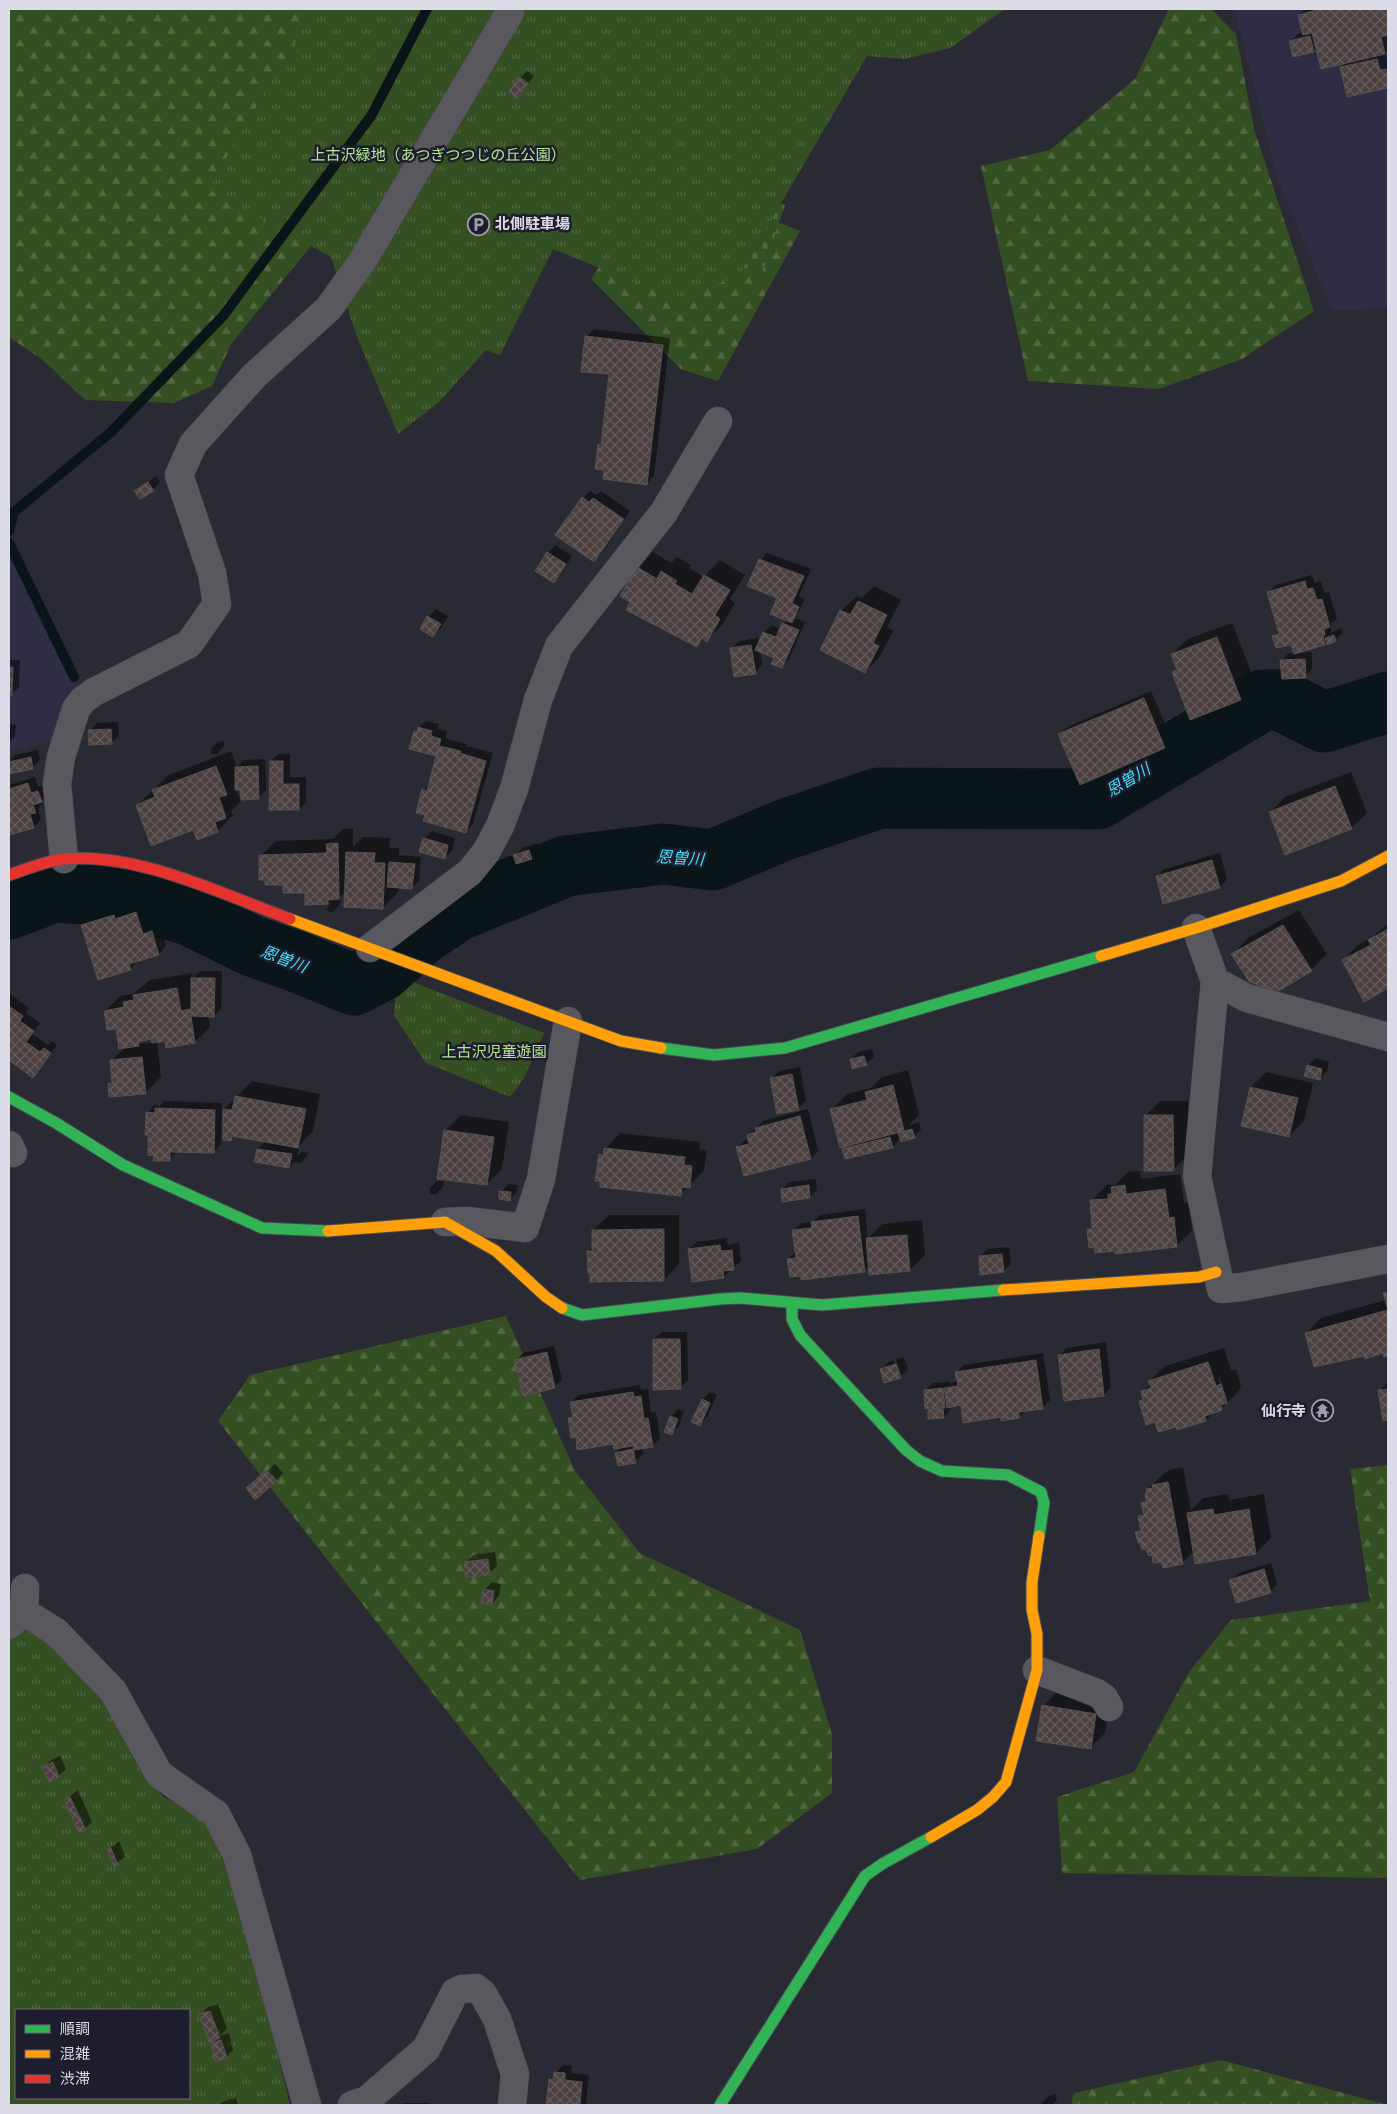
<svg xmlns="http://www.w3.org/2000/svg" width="1397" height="2114" font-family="'Roboto Condensed','Noto Sans JP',sans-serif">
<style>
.built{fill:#2e2d44}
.forest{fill:url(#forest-firs)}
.cemetery{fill:url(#cemetery-stones)}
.park{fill:url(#park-tufts);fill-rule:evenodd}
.shadow{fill:#0007;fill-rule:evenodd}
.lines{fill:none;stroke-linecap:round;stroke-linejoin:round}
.stream{stroke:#091518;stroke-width:10}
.river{stroke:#091518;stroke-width:61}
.building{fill:url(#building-cross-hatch);stroke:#555053}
.street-casing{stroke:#484851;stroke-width:29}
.fast-casing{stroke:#484851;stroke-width:13}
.slow-casing{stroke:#484851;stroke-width:13}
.jam-casing{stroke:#484851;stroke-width:13}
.street{stroke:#58585e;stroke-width:28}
.fast{stroke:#30b455;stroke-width:11}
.slow{stroke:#ff9f0a;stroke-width:11}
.jam{stroke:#e5322d;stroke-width:11}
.labels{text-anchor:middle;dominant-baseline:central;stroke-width:5;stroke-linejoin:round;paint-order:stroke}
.park-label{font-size:15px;fill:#b3ea92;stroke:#1e1d2e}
.poi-label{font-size:15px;font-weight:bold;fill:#dcdce8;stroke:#1e1d2e;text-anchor:start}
.water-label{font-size:16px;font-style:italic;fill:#45dff7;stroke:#1e1d2e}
</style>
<defs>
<pattern id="forest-firs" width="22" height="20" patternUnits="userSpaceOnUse" patternTransform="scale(1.25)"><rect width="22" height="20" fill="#344f21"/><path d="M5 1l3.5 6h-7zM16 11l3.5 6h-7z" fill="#516841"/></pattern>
<pattern id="cemetery-stones" width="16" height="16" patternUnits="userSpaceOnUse" patternTransform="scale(1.25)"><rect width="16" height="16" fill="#344f21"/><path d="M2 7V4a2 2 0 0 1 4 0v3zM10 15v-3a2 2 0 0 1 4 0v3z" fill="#516841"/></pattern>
<pattern id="park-tufts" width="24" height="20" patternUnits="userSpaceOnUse" patternTransform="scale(1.25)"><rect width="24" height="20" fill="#344f21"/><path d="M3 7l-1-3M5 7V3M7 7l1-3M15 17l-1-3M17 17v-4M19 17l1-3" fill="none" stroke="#516841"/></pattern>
<pattern id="building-cross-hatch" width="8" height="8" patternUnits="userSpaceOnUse" patternTransform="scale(1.25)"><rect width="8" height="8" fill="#4d4041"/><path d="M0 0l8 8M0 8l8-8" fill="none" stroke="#665b5c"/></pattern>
</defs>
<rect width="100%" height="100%" fill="#2a2a34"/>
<path class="built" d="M1234,9H1388V308L1332,311L1278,179Z
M9,551L79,688L65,699L64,709L50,742L9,751Z"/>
<path class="forest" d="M9,9H465L328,225L231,344L212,386L174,403L85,400L43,360L9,337Z
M1169,9H1211L1236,34L1254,129L1314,311L1242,359L1159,389L1028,381L981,166L1050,150L1135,79Z
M657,181L758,214L800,231L718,381L681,369L591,279Z
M506,1316L575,1471L640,1553L800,1630L832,1734V1793L757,1849L580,1880L218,1421L250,1375Z
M1388,1465V1878L1062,1873L1057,1797L1134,1772L1189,1672L1231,1620L1370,1601L1350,1469Z
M1221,2060L1388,2105H1071L1074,2093Z"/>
<path class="cemetery" d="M759,196L785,205L762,273L736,265Z"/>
<path class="park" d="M314,9H1005L950,48L904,59L867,56L738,277L674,298L553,249L500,355L486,350L438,403L398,434L357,337L331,257L208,189Z
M397,976L544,1033L524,1078L510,1097L426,1063L394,1016Z
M33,1628L95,1691L163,1797L188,1809L208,1822L241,1902L290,2105H9V1640L20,1633ZM16,2010H189V2098H16Z"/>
<path class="shadow" d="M1305,9H1388V49L1385,53L1388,63V87L1348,96L1341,67L1347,61L1317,48L1313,51L1291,41L1298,34L1303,33L1299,15Z
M527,71L534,76L517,97L520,78Z
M594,329L670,338L654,476L646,484L605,469L599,445L603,441L611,373L586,337Z
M156,476L160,482L153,490L136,491Z
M590,491L597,495L601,491L630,511L602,553L594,561L583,498Z
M555,545L572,556L561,574L554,581L548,553Z
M653,552L671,563L677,557L691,565L689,568L704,577L720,560L745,575L730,599L735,603L722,625L707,640L704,638L697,646L622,596L638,567Z
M767,553L811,569L799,596L805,599L795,618L805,622L789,659L782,667L775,657L760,651L762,665L755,673L731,649L739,641L758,638L759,644L764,632L772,625L781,629L787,620L778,597L760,560Z
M1312,575L1315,583L1321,581L1324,593L1329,592L1337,619L1331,624V633L1341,628L1343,633L1335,640L1327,641L1296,653L1312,652V669L1305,677L1281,661L1289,653H1295L1292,643L1274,636L1279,630L1268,592L1276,585Z
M874,586L901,600L887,627L893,631L880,656L865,672L841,611L857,596L862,598ZM845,611L856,616L855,619L845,614Z
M436,609L448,616L441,628L433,636L421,629L428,617Z
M1232,623L1256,684L1240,699L1174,672L1177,668L1172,654L1188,639Z
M9,660H20L19,687L11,695H9Z
M1151,691L1172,740L1165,747L1060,734L1067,727Z
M426,721L439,724L437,729L447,731L446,739L467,744L466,746L493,753L473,824L465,832L418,812L424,790L431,782L437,755L415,731Z
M118,722L119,736L111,743L90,731L97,723Z
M9,724L16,725L15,736L9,742Z
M224,741V746L217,754H211V749L218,742Z
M38,750L40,760L33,767L10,773L9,762L15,755Z
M231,751L237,767L244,760L265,759L266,790L258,798L241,789H236L241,801L231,811L233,815L218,831L198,838L194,828L137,805L169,775Z
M278,754H290V777H306V802L299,809H270L271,761Z
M1351,772L1367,813L1351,828L1270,812L1285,797Z
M35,777L38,787L45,785L48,794L41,801L42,804L38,809L41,820L34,827L9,834V785Z
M353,828V847L363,837L390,838L389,848H399V855L421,857L419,881L412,888L398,887V892L383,908L346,891L337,900L342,901L332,913L326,910L331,903H306V891L285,884L260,856L276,841L333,839L343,829Z
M432,831L455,838L452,851L444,858L424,839Z
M537,843L539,851L532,858L515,855L522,848Z
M1220,853L1227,879L1220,887L1164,902L1157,877L1164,869Z
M144,906L150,927L159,924L166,946L159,954L138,960L131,969L83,926L90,918L121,909L122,913Z
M1299,910L1327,954L1311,970L1275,991L1233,954L1248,938Z
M1388,923V987L1364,1000L1343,960L1358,945L1373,937Z
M200,971H222L221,1008L214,1016L208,1015L210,1027L195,1042L166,1040L157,1041L161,1077L145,1093L109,1084L113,1080L111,1061L125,1047L117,1028L105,1011L120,996L133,994L150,980L192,973L193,978ZM152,1038L153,1043L138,1044L143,1039Z
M9,993L29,1008L26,1013L40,1023L32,1034L48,1045L52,1041L57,1045L33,1076L12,1061L9,1065Z
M1388,996V1008L1386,998Z
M872,1049L874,1057L866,1064L851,1059L858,1052Z
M1315,1058L1329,1062L1327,1071L1320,1079L1308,1066Z
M800,1067L806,1101L798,1109L772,1078L779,1071Z
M908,1070L919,1115L908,1126L919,1122L921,1130L914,1137L901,1138L892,1147L844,1149L849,1144L832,1109L847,1094L871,1088L882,1077Z
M1266,1072L1313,1083L1304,1121L1289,1136L1251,1087Z
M252,1081L320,1094L313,1131L299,1146L297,1156L302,1152L309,1153L301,1163L294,1162L289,1167L258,1149L266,1141L235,1135L230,1140L224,1109Z
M164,1101L222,1103L221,1144L214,1151L177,1150L169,1160L155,1154L147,1113L154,1105L160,1106Z
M1160,1101H1188L1189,1154L1174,1169L1145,1116Z
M808,1109L818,1151L811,1158L738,1147L745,1140L749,1139L748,1135L763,1121Z
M461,1115L509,1122L502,1169L487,1184L445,1131Z
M620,1133L700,1142L699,1149L707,1151L704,1171L680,1194L600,1155Z
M1140,1171L1141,1179L1180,1174L1184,1203L1189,1202L1192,1231L1176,1246L1116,1249L1089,1230L1093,1225L1091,1201L1107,1185H1115L1128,1172Z
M816,1179L817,1190L810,1197L782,1189L790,1182Z
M437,1181H444L443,1187L436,1194H430V1188Z
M508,1184L518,1185L517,1192L509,1199L501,1192Z
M865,1209L868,1238L882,1224L922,1220L925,1255L910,1270L869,1266L864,1271L802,1275L788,1259L796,1252L794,1230L801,1223L813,1222L820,1215Z
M609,1215H679V1264L664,1280L588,1251L593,1246V1230Z
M727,1238L728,1245L739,1243L741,1261L723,1277L689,1249L697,1242Z
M1009,1247L1011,1264L1003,1271L980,1256L988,1249Z
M1388,1289V1354L1384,1355V1352L1365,1355L1306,1334L1321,1318L1386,1300L1384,1293Z
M662,1332H687L688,1380L680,1388L654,1339Z
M1106,1342L1111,1387L1104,1395L1059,1355L1067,1348Z
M554,1346L562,1380L554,1387L516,1360L523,1353Z
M1224,1348L1231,1371L1236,1369L1241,1387L1237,1393L1221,1409L1215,1411L1206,1420L1177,1425L1156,1421L1141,1401L1144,1398L1142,1392L1150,1384V1381L1165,1366ZM1218,1378H1220L1227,1399H1224Z
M1043,1353L1050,1400L1042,1408L1026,1410L1019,1417L1002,1416L962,1404L951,1406V1409L944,1417L929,1418L925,1391L933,1383L950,1382V1384L958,1380L957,1372L964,1365Z
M903,1357L908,1369L900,1377L881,1370L889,1362L893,1360L898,1374H901L896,1360Z
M1387,1383L1388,1418L1384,1419L1379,1391Z
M640,1385L641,1390L648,1389L651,1413L656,1412L660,1438L652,1446L642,1448L643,1454L635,1462L616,1453L623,1447L614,1443L577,1435L569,1419L574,1414L571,1402L579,1395Z
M710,1392L717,1395L707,1417L699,1425L693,1422L703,1399Z
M678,1409L684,1411L679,1426L671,1434V1417Z
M275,1464L283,1473L276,1481H255Z
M1183,1467L1191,1510L1203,1498L1228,1494L1229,1500L1264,1494L1271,1538L1256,1553L1194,1551L1182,1563L1162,1560L1153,1554L1137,1533L1142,1528L1139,1517L1144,1512L1143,1503L1147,1499L1148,1489L1163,1474L1169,1470Z
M495,1552L497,1566L489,1573L465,1563L473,1555Z
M1271,1563L1277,1584L1270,1591L1231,1581L1238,1573Z
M492,1582L501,1584L499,1596L492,1604L484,1590Z
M1058,1691L1111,1699L1105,1733L1090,1748L1043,1706Z
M60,1756L66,1769L58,1776L43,1768L51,1760Z
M78,1790L92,1822L85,1829L65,1800Z
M119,1841L125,1857L114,1865L108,1850Z
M218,2004L227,2029L219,2036L229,2033L233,2050L226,2057L212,2044L219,2037L200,2015L208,2007Z
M563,2065L572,2066L571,2073L589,2075L586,2105H547L550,2079Z
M1055,2094L1057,2100L1052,2105H1042L1041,2103L1049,2096Z
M236,2098L238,2105H219L222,2102Z
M403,2103H430V2105H401Z"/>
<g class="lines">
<path class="stream" d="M9,531L14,512L111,432L223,316L371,116L427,9
M9,543L74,677"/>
<path class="river" d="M9,909L54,892L126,897L189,915L252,946L295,961L354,985L381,971L422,934L457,911L566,866L663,854L713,860L784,830L879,798L1097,799L1263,700H1280L1324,722L1388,702"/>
</g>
<path class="building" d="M1321,9H1388V35L1381,37L1385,54L1321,69L1312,33L1303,35L1298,15Z
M1310,36L1314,52L1293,57L1289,41Z
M1377,59L1380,70L1388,69V88L1347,97L1340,67Z
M519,77L528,83L517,99L508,92Z
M585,336L663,345L647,485L603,479L604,470L595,469L598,444L601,445L609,374L581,372Z
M148,482L154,491L140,499L134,491Z
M582,497L589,502L593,498L624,519L594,562L555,535Z
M547,552L566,564L554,583L535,571Z
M759,559L804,576L792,603L799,607L792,623L770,614L777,598L747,586Z
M637,567L657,579L661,571L677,581L675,584L692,594L704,575L730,590L715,615L720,619L707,642L702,638L697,647L626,610L630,602L620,596Z
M1305,581L1307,589L1313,588L1317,600L1322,599L1330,627L1324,629L1325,635L1323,636L1325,645L1294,654L1291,645L1276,648L1272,636L1279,634L1267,592Z
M858,601L887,615L873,643L879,646L865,673L820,650L840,610L850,615Z
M427,616L441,624L433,637L420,629Z
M782,623L799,630L782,668L771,664L774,658L755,650L763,632L776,637Z
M1334,635L1336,641L1327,645L1325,638Z
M1217,637L1241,700L1190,720L1172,672L1177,670L1171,654Z
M751,645L756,674L734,677L730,648Z
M1305,659L1306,678L1282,679L1280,660Z
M9,667H13L12,696H9Z
M1144,698L1165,748L1080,785L1058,734Z
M418,727L432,731L431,736L441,739L439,746L461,751L460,753L486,761L466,833L423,821L425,815L416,813L422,789L427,791L436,756L409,749L414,731H417Z
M111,729L112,744L89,745L88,730Z
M31,757L33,769L9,774V762Z
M270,761H283V784H299V810H269Z
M216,766L227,795L219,797L226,818L215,822L218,832L197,840L193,830L151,846L136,805L155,797L152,790Z
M258,766L259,799L241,800L240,790H235V767Z
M28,783L31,793L38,791L42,802L33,805L36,813L30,814L34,828L9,835V789Z
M1335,786L1352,829L1285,855L1269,812Z
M423,838L448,845L445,859L419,852Z
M338,843L339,899L328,900V904L305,905V893H283V885H265V880H259V855L327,853L326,844Z
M529,850L532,859L516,864L513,855Z
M346,852L375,853L374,863H385L383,909L344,907Z
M1212,860L1220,888L1163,904L1156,876Z
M389,862L415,864L412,889L387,887Z
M136,912L143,934L152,931L159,955L129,964L131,970L98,980L81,925L114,915L115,919Z
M1283,925L1312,971L1275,993L1249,981L1231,954Z
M1388,929V988L1364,1002L1342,960L1371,945L1368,940Z
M191,978H215L214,1017L191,1016Z
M177,988L181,1011L190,1009L195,1043L166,1048L165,1041L152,1043L151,1039L138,1042L139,1046L119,1049L116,1029L107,1030L104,1011L124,1007L123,1002L134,1000L133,995Z
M9,1006L23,1016L20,1021L34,1031L26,1042L40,1052L44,1048L51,1053L33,1078L10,1061L9,1064Z
M864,1056L867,1065L852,1069L850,1059Z
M142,1057L146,1094L109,1097L108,1083H112L110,1060Z
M1307,1065L1322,1069L1320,1080L1304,1076Z
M792,1074L799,1110L777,1114L770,1078Z
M893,1085L904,1131L840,1148L830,1109L867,1100L865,1092Z
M1250,1087L1298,1098L1289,1137L1241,1126Z
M235,1096L306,1109L298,1148L232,1136L231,1141L223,1140V1109L232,1110Z
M155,1108L215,1110L214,1153L170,1152V1161H153L154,1156L148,1155V1135H145L146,1112L155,1113Z
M1144,1115H1173L1174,1171H1144Z
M800,1116L811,1159L744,1176L736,1147L749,1144L747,1135L756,1132L755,1128Z
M912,1129L915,1138L901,1142L898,1133Z
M444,1130L494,1137L487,1185L437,1179Z
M890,1137L893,1148L845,1159L842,1149Z
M604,1148L685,1157L684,1165L692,1166L690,1188L682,1187L681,1196L600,1187V1181H595L599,1154L603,1155Z
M257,1149L292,1154L289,1168L254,1162Z
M809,1185L810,1198L782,1202L781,1189Z
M1125,1185L1126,1194L1165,1189L1169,1218L1174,1217L1177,1247L1115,1254V1251L1095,1253L1094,1247L1089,1248L1087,1229H1092L1090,1200L1108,1199V1194H1112L1111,1187Z
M499,1191L511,1192L510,1201L499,1199Z
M858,1216L865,1272L801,1280V1276L790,1277L787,1259L796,1258L792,1230L812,1228L811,1222Z
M664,1229V1281L590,1282V1273H588L587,1251H592V1230Z
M907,1235L910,1271L869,1275L866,1238Z
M720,1245L721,1251L732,1250L734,1270L723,1271L724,1278L692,1282L688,1249Z
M1002,1254L1004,1272L980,1275L979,1256Z
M1388,1292V1356L1384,1357L1383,1353L1365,1359L1364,1356L1314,1367L1305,1333L1388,1310L1383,1293Z
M653,1339H680L681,1389L653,1390Z
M1099,1349L1104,1396L1064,1401L1058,1355Z
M547,1352L555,1388L523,1396L514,1360Z
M1036,1360L1043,1409L1019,1412V1418L1001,1421V1417L963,1423L961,1405L947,1408L944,1388L958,1386L955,1372Z
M1208,1362L1216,1386L1221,1384L1227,1403L1221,1405L1222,1410L1205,1416L1206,1421L1177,1430L1176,1427L1158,1432L1155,1422L1146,1425L1139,1401L1143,1400L1141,1391L1151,1388L1148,1381Z
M896,1364L901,1378L884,1383L880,1369Z
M943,1388L945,1408L925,1409L924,1390Z
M1388,1389V1420L1383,1421L1378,1390Z
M633,1392L634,1397L641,1396L644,1419L648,1418L653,1447L634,1450L633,1446L614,1449L613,1444L577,1450L576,1437L571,1438L568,1418L573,1417L570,1402Z
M702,1399L710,1403L700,1426L691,1422Z
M943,1409L944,1418L928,1419V1410Z
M670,1416L678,1419L672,1435L664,1432Z
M633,1449L636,1463L618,1466L615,1453Z
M267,1470L277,1481L255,1500L246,1488Z
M1168,1482L1183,1564L1163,1568L1161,1562L1153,1563L1152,1555L1149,1556L1145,1549L1142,1550L1140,1543H1138L1135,1532L1141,1531L1138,1516L1144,1515L1141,1503L1146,1502L1145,1494L1147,1493L1146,1489L1153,1488L1152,1485Z
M1213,1509L1214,1515L1249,1509L1256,1554L1195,1564L1187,1513Z
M488,1559L490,1575L466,1577L464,1562Z
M1264,1569L1271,1593L1236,1603L1229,1580Z
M483,1589L494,1591L492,1605L481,1603Z
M1042,1705L1096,1714L1091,1749L1036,1741Z
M53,1762L59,1777L49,1782L42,1767Z
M70,1797L86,1830L79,1833L64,1800Z
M111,1848L118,1865L114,1867L107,1849Z
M210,2011L220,2038L209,2042L199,2014Z
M221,2040L227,2058L216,2062L211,2043Z
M554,2072L565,2073V2080L582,2082L580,2105H546L549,2079H553Z"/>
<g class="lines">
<defs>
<path id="street" d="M64,859L57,784L61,757L76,709L83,700L94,692L189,644L217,604L212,573L179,475L193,444L254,376L329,308L363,260L510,12
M1196,928L1215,981L1197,1176L1221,1289L1242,1287L1388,1259
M370,948L470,872L486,852L500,826L514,789L538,700L559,646L664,512L718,421
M1215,981L1247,998L1388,1037
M9,1145L13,1153
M445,1222L467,1221L525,1228L541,1179L568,1021
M24,1612L25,1588
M9,1625L24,1612L56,1632L113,1691L159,1774L216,1814L237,1855L307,2105
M1037,1670L1097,1693L1104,1698L1109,1707
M352,2105L367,2100L426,2049L455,1992L462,1989L476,1988L483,1994L497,2019L515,2074L512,2105"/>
<path id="fast" d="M661,1048L714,1055L785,1048L1101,956
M9,1097L56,1123L123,1165L262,1228L328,1231
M792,1304V1319L800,1335L906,1450L920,1461L942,1471L1008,1475L1041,1492L1044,1503L1039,1536
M562,1308L582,1315L720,1299L740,1298L822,1305L1003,1290
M720,2105L865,1876L882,1864L931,1837"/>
<path id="slow" d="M290,919L621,1041L661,1048
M1101,956L1196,928L1341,881L1388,856
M328,1231L445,1222L496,1251L546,1297L562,1308
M1003,1290L1199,1277L1216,1272
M931,1837L977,1810L993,1797L1006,1782L1037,1670V1634L1032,1610V1582L1039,1536"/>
<path id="jam" d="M9,875C27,869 45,861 64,859C137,852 222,894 290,919"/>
</defs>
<use href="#street" class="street-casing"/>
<use href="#fast" class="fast-casing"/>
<use href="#slow" class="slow-casing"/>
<use href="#jam" class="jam-casing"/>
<use href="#street" class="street"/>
<use href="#fast" class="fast"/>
<use href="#slow" class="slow"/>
<use href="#jam" class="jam"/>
</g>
<defs>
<symbol id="parking-ring" viewBox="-11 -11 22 22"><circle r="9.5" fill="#1e1d2e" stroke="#9e9ea9" stroke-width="1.5"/><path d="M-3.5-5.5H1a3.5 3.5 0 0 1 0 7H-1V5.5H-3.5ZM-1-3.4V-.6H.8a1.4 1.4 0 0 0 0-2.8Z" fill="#9e9ea9"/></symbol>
<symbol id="temple-ring" viewBox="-11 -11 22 22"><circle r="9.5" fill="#1e1d2e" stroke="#9e9ea9" stroke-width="1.5"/><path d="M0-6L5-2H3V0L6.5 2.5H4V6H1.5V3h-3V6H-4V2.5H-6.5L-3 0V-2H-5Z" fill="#9e9ea9"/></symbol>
</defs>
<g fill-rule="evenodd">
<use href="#parking-ring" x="466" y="212" width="25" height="25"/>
<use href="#temple-ring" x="1310" y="1398" width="25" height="25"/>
</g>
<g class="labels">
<g class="park-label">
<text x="438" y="155">上古沢緑地（あつぎつつじの丘公園）</text>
<text x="494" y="1052">上古沢児童遊園</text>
</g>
<g class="poi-label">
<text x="495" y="224">北側駐車場</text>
<text x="1306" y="1411" text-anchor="end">仙行寺</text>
</g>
<g class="water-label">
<text transform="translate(1128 780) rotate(-31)">恩曽川</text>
<text transform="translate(680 858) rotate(4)">恩曽川</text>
<text transform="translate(284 959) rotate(21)">恩曽川</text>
</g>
</g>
<rect width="1397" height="2114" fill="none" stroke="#dcdce8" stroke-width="20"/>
<rect x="15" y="2009" width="175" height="90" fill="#1e1d2e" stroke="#6a6978"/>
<rect x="25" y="2025" width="25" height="8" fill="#30b455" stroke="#6a6978"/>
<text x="60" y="2034" font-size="15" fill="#dcdce8">順調</text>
<rect x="25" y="2050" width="25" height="8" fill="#ff9f0a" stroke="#6a6978"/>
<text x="60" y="2059" font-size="15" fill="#dcdce8">混雑</text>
<rect x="25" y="2075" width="25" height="8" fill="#e5322d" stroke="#6a6978"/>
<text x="60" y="2084" font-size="15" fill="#dcdce8">渋滞</text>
</svg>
